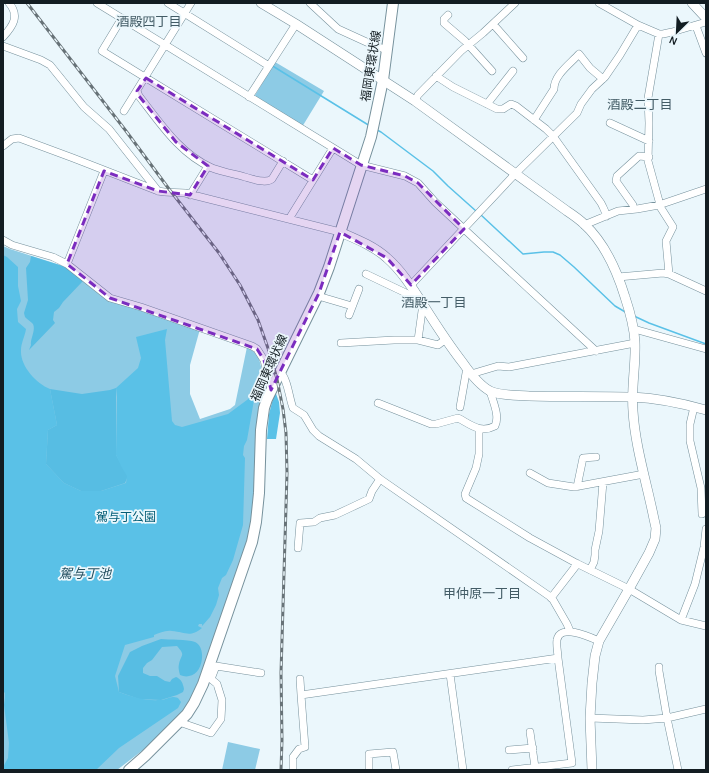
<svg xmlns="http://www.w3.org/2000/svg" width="709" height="773" font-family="Karla,'Noto Sans JP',sans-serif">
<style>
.green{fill:#8dcbe5}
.forest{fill:#57bde3}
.water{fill:#5ac1e7}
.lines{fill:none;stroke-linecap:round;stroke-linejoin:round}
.stream{stroke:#5ac1e7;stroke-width:1.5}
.street-casing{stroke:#76919c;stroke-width:8}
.secondary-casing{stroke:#76919c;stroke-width:10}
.primary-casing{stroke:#76919c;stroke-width:12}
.street{stroke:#fff;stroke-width:7}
.secondary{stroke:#fff;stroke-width:9}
.primary{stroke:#fff;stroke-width:10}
.rail-casing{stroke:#677277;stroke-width:3}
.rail{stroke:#ebf7fc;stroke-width:1.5;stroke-dasharray:4.5;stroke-linecap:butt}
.marked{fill:#7b2cbf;fill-opacity:0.2;stroke:#7b2cbf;stroke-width:3;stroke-dasharray:8 5;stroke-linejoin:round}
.labels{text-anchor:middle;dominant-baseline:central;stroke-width:3.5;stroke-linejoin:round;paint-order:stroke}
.street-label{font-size:12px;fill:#131d22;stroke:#ebf7fc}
.park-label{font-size:12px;fill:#045d76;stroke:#ebf7fc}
.neighbourhood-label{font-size:13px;fill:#435c66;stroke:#ebf7fc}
.water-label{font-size:13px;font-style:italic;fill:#234f5f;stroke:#ebf7fc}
</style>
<rect width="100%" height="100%" fill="#ebf7fc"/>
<path class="green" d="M275,62L324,91L302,127L254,97Z
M3,246L10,249L66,267L109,299L200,329L190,365V394L200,419L230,409L235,405L247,347L258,355L267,389L253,516L239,570L201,682L186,710L169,730L117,770H3Z
M228,742L260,749L255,770H222Z"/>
<path class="forest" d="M31,256L66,267L83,279L82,282L63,302L59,308L54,312L53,320L55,323L29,350L31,345C30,339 36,330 33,324C31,322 27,319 25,317L24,313L28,300L26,268L30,262Z
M116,388V455L128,476L125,483L101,491H81L64,483L46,464L48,430L57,425L50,389L82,394L110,390Z
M161,639C169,640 187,639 195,642C207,647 203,675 189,676C186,677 183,676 180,675C179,671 178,668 179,664C181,654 186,656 177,646L162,647L152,660L147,663L143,668V673L150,676H157L165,681L170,682L172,679L176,677C181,679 183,683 184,689L183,692L177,695L161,700L139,699L119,692L118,676L130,652L142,646Z"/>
<path class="water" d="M3,255L7,257L18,267V286L21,301L17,309L18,322L26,329C25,336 21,343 21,350C20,366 36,383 50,389L57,425L48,430L46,464L64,483L81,491H101L126,483L127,476L121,466L116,455L117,397L116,388L138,368L141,358L136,337L167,329L165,340L172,421L175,425L182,427L228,414L251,397L254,400L247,440L244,446L243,455L245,458L243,525L233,560L226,575L222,578L218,588L219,595L216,605L210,617L203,625L202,626V624H199L198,626L202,628C190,638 185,632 172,631C165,630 160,633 154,635V637L125,645L115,676L119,692C133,697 145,701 160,700C168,700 169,695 178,698L181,702L178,708L119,748L96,770H3V767L8,758L9,743L4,705L5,698V693L3,691Z
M275,391L279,402L280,413L276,439H267L269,414Z"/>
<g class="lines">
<path class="stream" d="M271,65L370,126
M377,130L381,132L433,171L448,186L476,211
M481,215L523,254L544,252H553L560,255L574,267L615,306L627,313
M634,316L649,323L706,344"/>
<defs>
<path id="street" d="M97,3L361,165L405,176L418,183L435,202L464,229L596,351
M168,3L269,66
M310,3L338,29L373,45L387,50
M599,3L638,25L659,34H663L672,32L706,22
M448,15L444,19V23L465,41L492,71
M122,18L102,51L313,180
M493,24L523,58
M696,26L706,53
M659,34L648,98L649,123L648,161L659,201V205L673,227L666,241L669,274
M3,37C13,26 20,16 9,3
M3,46L41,60L50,65L84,107L109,129L158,191
M436,76L453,87L497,109H503L511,104L516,106L546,129L553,136L601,203L603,207L607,216
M137,91L139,96C160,123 180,154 212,168C223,172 234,174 245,177C252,179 266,184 272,179L283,161
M249,97L296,24
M415,101L418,95L461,51L483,33L515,3
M487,104L513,71
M124,111L191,3
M534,120L554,89C554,75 570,64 579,54L590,68L603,79
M610,123L649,141
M3,146L12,139L19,138L73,158L158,191C167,193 175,192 185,193L340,232
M190,195L208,166
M633,209V205L616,181L617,176L639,156L649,157
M289,219L333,148
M584,225L618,211L637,209L659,205L706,189
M3,240L12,245L53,257L67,264L110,298L141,307L252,346L257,349L264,360L271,390
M67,264L104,171
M366,274L410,295L415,291
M618,277L663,273L669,274L706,291
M411,285L515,174L577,113L581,104L592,89L605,77L620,55L638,25
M318,296L352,306
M349,315L359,289
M634,329L706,349
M418,340L422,311L426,309
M341,343L394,340H418L438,345L446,339
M280,372C288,379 289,398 293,408L304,415L313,430L319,436L356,459L380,479L552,598L567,624L570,631
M471,374L498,366L509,367L635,343
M378,403L431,424H436L458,418C470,424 480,434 495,426C500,416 493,402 490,391
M460,407L466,373L469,371
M694,407L690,424V441L701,488L702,514
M479,429V454L476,468L465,494L466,498L530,538L576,563L629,589L681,620L706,626
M530,473L548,483L574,487L644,474
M577,487L583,458L596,457
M298,548L300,523L314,522L320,518L335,515L350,508L369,499L372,491L380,479
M590,570L594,562L595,555V550L599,531L603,482
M551,598L575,567L576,563
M681,620L695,584L704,547L706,529
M659,667V671L667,718L678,770
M450,674L463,770
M211,679L216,666L261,673
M300,679L301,695
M590,718L643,720L667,718L706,709
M179,722L211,733L221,719L222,700L217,684L211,679L205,678
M530,732L535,767
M509,750L533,748
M293,770V757L299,749L305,747L301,695L558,658C558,653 556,645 557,640C560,623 590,637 599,641
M369,770V754L393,752L396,770
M512,770L572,763L558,658"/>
<path id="secondary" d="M261,3L296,24L415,101L567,211C573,215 579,219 584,224C605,243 617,271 625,297C630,312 634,326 635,342C636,365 631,388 633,411C635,446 647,484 654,519L656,528L655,539L649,553L629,589L599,641L595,656L592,683L590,718L592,770
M692,3L706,18
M340,232C356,239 374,246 387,258C402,271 413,289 424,306C436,325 449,345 463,363C470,373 479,385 490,391C502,396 516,395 529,396C563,397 597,396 632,397C658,398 681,403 706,410"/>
<path id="primary" d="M129,770L145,756L187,714L194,703L203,684L252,542L256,522L259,493L261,430L264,408L267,399L319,293L329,267L371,137L383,80L393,3"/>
</defs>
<use href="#street" class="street-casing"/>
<use href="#secondary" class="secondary-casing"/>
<use href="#primary" class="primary-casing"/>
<use href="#street" class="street"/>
<use href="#secondary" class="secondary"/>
<use href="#primary" class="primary"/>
<defs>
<path id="rail" d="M27,3L126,131L169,189L219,253L240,285L258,320L269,351L277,379L283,409L286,433L287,473L281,673L282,740L281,770"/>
</defs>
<use href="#rail" class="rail-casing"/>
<use href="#rail" class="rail"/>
</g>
<path class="marked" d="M146,78L313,180L333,148L361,165L405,176L418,183L464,229L411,285L387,258L340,232L319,293L271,390L264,360L257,349L110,298L67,264L104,171L158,191L190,195L208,166L176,142L139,96L137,91Z"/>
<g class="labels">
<g class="street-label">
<text transform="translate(371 66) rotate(-81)">福岡東環状線</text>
<text transform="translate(269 368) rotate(-66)">福岡東環状線</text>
</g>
<g class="park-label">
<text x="126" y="517">駕与丁公園</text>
</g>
<g class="neighbourhood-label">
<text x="149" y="21">酒殿四丁目</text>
<text x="640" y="104">酒殿二丁目</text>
<text x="434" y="302">酒殿一丁目</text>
<text x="482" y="593">甲仲原一丁目</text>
</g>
<g class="water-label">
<text x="85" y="573">駕与丁池</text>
</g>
</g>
<rect width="709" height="773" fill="none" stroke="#131d22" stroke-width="8"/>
<g transform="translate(677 32) rotate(204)" stroke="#ebf7fc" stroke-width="3" paint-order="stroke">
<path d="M0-3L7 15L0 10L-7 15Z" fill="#131d22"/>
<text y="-6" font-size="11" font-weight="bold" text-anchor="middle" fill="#131d22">N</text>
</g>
</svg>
